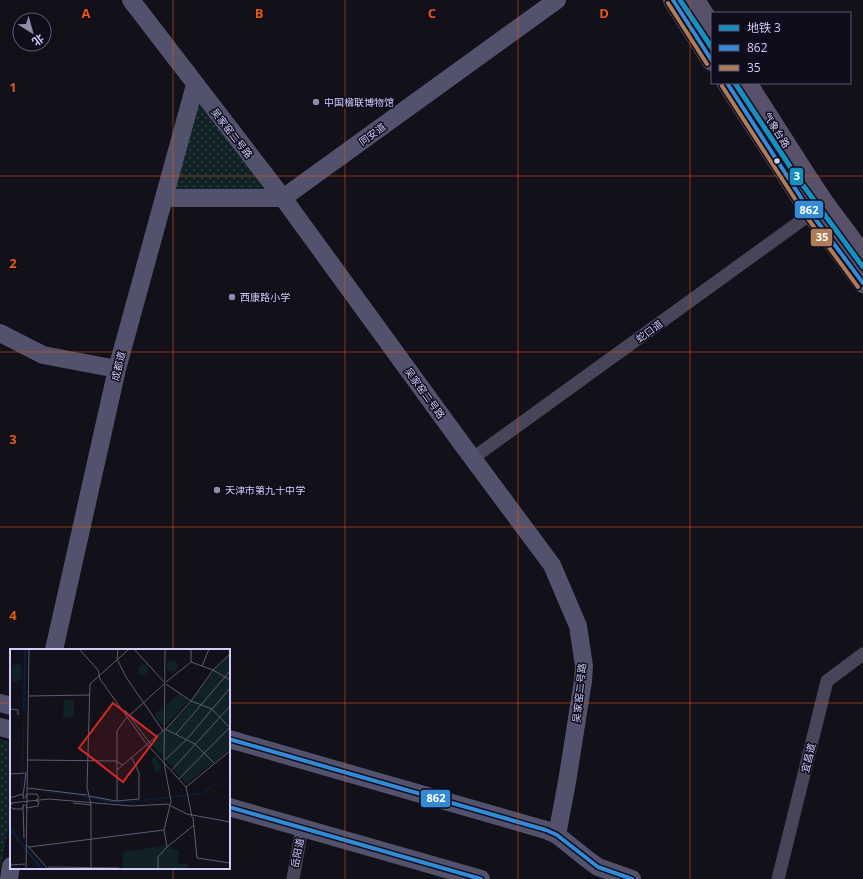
<svg xmlns="http://www.w3.org/2000/svg" width="863" height="879" font-family="'Open Sans','Noto Sans SC',sans-serif">
<style>
.park{fill:url(#park-dots)}
.lines{fill:none;stroke-linecap:round;stroke-linejoin:round}
.street{stroke:#474659;stroke-width:13}
.secondary{stroke:#53526c;stroke-width:18}
.primary{stroke:#59506a;stroke-width:20}
.bus-1-casing{stroke:#0f0d1c;stroke-width:7}
.bus-2-casing{stroke:#0f0d1c;stroke-width:7}
.bus-1{stroke:#338bd7;stroke-width:4}
.bus-2{stroke:#b07c57;stroke-width:4}
.metro-1-casing{stroke:#0f0d1c;stroke-width:8}
.metro-1{stroke:#188fc1;stroke-width:5}
.grid{fill:none;stroke:#e8590c;stroke-width:1;stroke-opacity:0.55}
.poi-dot{fill:#8e8aac;stroke:#0f0d1c;stroke-width:1.5}
.bus-dot{fill:#d1ccfb;stroke:#0f0d1c;stroke-width:1.5}
.labels{text-anchor:middle;dominant-baseline:central;stroke-width:3;stroke-linejoin:round;paint-order:stroke}
.poi-label{font-size:10px;fill:#d1ccfb;stroke:#0f0d1c;text-anchor:start}
.street-label{font-size:10px;fill:#d1ccfb;stroke:#0f0d1c}
.inset-river{fill:none;stroke:#0f1f3b;stroke-width:2}
.inset-road{fill:none;stroke:#5e5b73;stroke-width:1}
.view{fill:#d62828;fill-opacity:0.15;stroke:#d62828;stroke-width:2}
.inset-edge{fill:none;stroke:#d1ccfb;stroke-width:2}
.grid-label{font-size:13px;text-anchor:middle;font-weight:bold;fill:#e8590c;stroke:#0f0d1c;stroke-width:3;stroke-linejoin:round;paint-order:stroke}
.line-badge{stroke:#0f0d1c;stroke-width:1.5}
.badge-label{font-size:11px;text-anchor:middle;font-weight:bold;fill:#fff}
</style>
<defs>
<pattern id="park-dots" width="8" height="8" patternUnits="userSpaceOnUse"><rect width="8" height="8" fill="#102223"/><path d="M2 2h.1M6 6h.1" fill="none" stroke="#324144" stroke-width="1.8" stroke-linecap="round"/></pattern>
</defs>
<rect width="100%" height="100%" fill="#121018"/>
<path class="park" d="M202,85L288,199H169Z
M0,739L11,742V816L0,870Z"/>
<g class="lines">
<path class="street" d="M473,458L816,210
M293,879L302,828
M778,879L827,681L863,654"/>
<path class="secondary" d="M131,0L283,198L462,444L552,565L578,626L584,666L583,681L567,782L557,835
M164,198H283L557,0
M0,333L43,355L117,369
M54,650L117,369L195,85
M0,703L11,706
M0,727L11,730
M229,739L546,830L557,835L587,859L598,867L632,879
M229,807L481,879
M9,879L11,866"/>
<path class="primary" d="M673,0L712,61
M695,0L712,27
M727,83L811,213L863,283
M747,83L807,177L825,204L863,255"/>
<defs>
<path id="bus-1" d="M673,0L712,61
M727,83L811,213L863,283
M229,739L546,830L557,835L598,867L632,879
M229,807L481,879"/>
<path id="bus-2" d="M668,3L707,64
M722,86L806,216L858,287"/>
</defs>
<use href="#bus-1" class="bus-1-casing"/>
<use href="#bus-2" class="bus-2-casing"/>
<use href="#bus-1" class="bus-1"/>
<use href="#bus-2" class="bus-2"/>
<defs>
<path id="metro-1" d="M680,0L712,48
M735,83L797,177L863,267"/>
</defs>
<use href="#metro-1" class="metro-1-casing"/>
<use href="#metro-1" class="metro-1"/>
</g>
<path class="grid" d="M173,0V650M345,0V879M518,0V879M690,0V879M0,176H863M0,352H863M0,527H863M0,703H11M229,703H863M173,868V879"/>
<g class="poi-dot">
<circle cx="316" cy="102" r="4"/>
<circle cx="232" cy="297" r="4"/>
<circle cx="217" cy="490" r="4"/>
</g>
<circle class="bus-dot" cx="777" cy="161" r="3.5"/>
<g class="labels">
<g class="poi-label">
<text x="324" y="102">中国楹联博物馆</text>
<text x="240" y="297">西康路小学</text>
<text x="225" y="490">天津市第九十中学</text>
</g>
<g class="street-label">
<text transform="translate(777 130) rotate(58)">气象台路</text>
<text transform="translate(232 133) rotate(52)">吴家窑二号路</text>
<text transform="translate(372 134) rotate(-36)">同安道</text>
<text transform="translate(649 331) rotate(-36)">蛇口道</text>
<text transform="translate(118 366) rotate(-76)">成都道</text>
<text transform="translate(425 393) rotate(54)">吴家窑二号路</text>
<text transform="translate(579 693) rotate(-84)">吴家窑二号路</text>
<text transform="translate(808 758) rotate(-76)">宜昌道</text>
<text transform="translate(297 853) rotate(-79)">岳阳道</text>
</g>
</g>
<g transform="translate(10 649)">
<rect width="220" height="220" fill="#121018"/>
<path d="M127.5 21a5.5 5.5 0 1 1 11 0a5.5 5.5 0 1 1-11 0Z" fill="#102223"/>
<path d="M220,6V101L176,135L141,94L173,63L204,21ZM169,44L180,51L156,76V56ZM153,58L154,77H153L144,66ZM157,196L161,200L169,201L168,215H178V219L184,220H113V203Z" fill="#102223"/>
<path d="M156.5 17a5.5 5.5 0 1 1 11 0a5.5 5.5 0 1 1-11 0ZM9,15L12,18V30L5,33L2,32V16ZM54,51H64V68L53,69ZM145,107L152,118L149,123L145,122L141,111Z" fill="#102223"/>
<path d="M14,62V90L12,142L11,134ZM220,134L203,137L193,145L115,154L97,153L66,146L18,142L65,144L113,153L192,144L203,136ZM0,177L17,200L34,220H30L18,205L0,181Z" fill="#0f1f3b"/>
<path class="inset-river" d="M14,62L15,0"/>
<path class="inset-road" d="M69,0L88,21L90,30L135,93L176,138L182,168M108,0L107,10L116,28L153,82M124,0L154,33M155,0L154,114L161,152L154,181L157,198M181,0V13M181,13L203,21L220,31M192,17L199,0M156,33L181,13M156,35L181,52L202,60L220,79M19,47L80,46M0,60L8,61V66M115,61L142,97M120,66L154,35M155,80L185,95L204,114M156,80L181,52L203,21L220,5M166,85L220,22M18,111L106,112L113,116M155,111L177,90L220,39M107,121L154,81M162,121L220,57M0,125L16,124M169,130L220,78M176,138L220,102M17,139L77,146M13,147L16,124M79,147L106,152L129,150V124L122,109M0,149L12,145L14,150M15,149L17,145H27L29,149L26,151M107,152V82L117,68M0,154L39,150L122,157L157,155L177,165L220,173M3,154L0,157L3,160H12L14,155M63,154L81,156M15,156L17,159L28,157L29,153L26,152M13,157L14,189M183,168L187,209L220,214M16,195L38,220M19,198L154,181M0,216L15,215M38,218L109,219M16,220L19,0M81,220V156L77,138L80,35L119,0M148,220V208L157,198L184,176"/>
<path class="view" d="M103,54L147,88L113,133L69,99Z"/>
<rect width="220" height="220" class="inset-edge"/>
</g>
<g class="grid-label">
<text x="86" y="18">A</text>
<text x="259" y="18">B</text>
<text x="432" y="18">C</text>
<text x="604" y="18">D</text>
<text x="13" y="92">1</text>
<text x="13" y="268">2</text>
<text x="13" y="444">3</text>
<text x="13" y="620">4</text>
</g>
<g class="line-badge">
<rect x="789" y="167" width="15" height="19" rx="4" fill="#188fc1"/>
<rect x="794" y="200" width="30" height="19" rx="4" fill="#338bd7"/>
<rect x="810" y="228" width="23" height="19" rx="4" fill="#b07c57"/>
<rect x="420" y="789" width="31" height="19" rx="4" fill="#338bd7"/>
</g>
<g class="badge-label">
<text x="797" y="180">3</text>
<text x="809" y="214">862</text>
<text x="822" y="241">35</text>
<text x="436" y="802">862</text>
</g>
<rect x="711" y="12" width="140" height="72" fill="#0f0d1c" stroke="#5d5975"/>
<rect x="719" y="25" width="20" height="6" fill="#188fc1" stroke="#5d5975"/>
<text x="747" y="32" font-size="12" fill="#d1ccfb">地铁 3</text>
<rect x="719" y="45" width="20" height="6" fill="#338bd7" stroke="#5d5975"/>
<text x="747" y="52" font-size="12" fill="#d1ccfb">862</text>
<rect x="719" y="65" width="20" height="6" fill="#b07c57" stroke="#5d5975"/>
<text x="747" y="72" font-size="12" fill="#d1ccfb">35</text>
<g transform="translate(32 32) rotate(143)"><circle r="19" fill="#0f0d1c" stroke="#5d5975"/>
<path d="M0-3L7 15L0 10L-7 15Z" fill="#8e8aac"/>
<text y="-6" font-size="11" font-weight="bold" text-anchor="middle" fill="#d1ccfb">北</text>
</g>
</svg>
